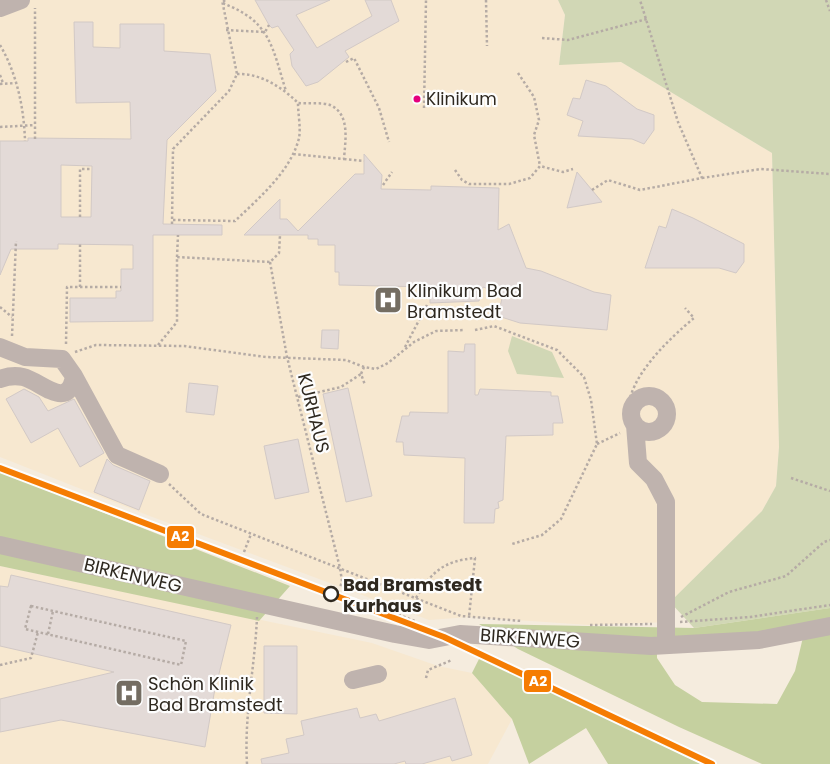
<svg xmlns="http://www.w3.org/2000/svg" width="830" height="764" font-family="Poppins,sans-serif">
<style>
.built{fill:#f7e8d0}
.green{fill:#d1d7b5}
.forest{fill:#c5d09f;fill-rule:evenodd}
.building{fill:#e3dad7;stroke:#d2c9c6;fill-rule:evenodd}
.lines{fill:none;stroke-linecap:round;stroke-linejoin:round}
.path{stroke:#b5aba5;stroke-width:2.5;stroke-dasharray:2.5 2.5;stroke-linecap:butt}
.minor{stroke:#bfb3ae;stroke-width:18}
.rail-1-casing{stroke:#fdfdfd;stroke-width:10}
.rail-1{stroke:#f57c02;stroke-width:6}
.bus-dot{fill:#e5007d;stroke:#fdfdfd;stroke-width:2}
.stop-dot{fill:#fdfdfd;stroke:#2e281f;stroke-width:2.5}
.labels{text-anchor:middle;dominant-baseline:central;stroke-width:4.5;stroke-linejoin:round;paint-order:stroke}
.bus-label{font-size:17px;fill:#2e281f;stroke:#fdfdfd;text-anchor:start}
.poi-label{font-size:18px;fill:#2e281f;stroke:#fdfdfd;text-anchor:start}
.street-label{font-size:18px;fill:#2e281f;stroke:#fdfdfd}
.stop-label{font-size:18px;font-weight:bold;fill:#2e281f;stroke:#fdfdfd;text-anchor:start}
.line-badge{stroke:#fdfdfd;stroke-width:2}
.badge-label{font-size:14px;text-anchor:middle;font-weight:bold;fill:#fff}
</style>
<rect width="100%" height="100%" fill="#f5ecde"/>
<path class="built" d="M21,0H558L565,15L559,64L621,62L772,153L779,447L776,486L762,511L670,602V622L589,625L469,617L429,620L147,515L0,457V8Z
M0,566L372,643L438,666L472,673L512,719L488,764H0Z"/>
<path class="green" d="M558,0H830V608L694,628L670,602L762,511L776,486L779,447L772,153L621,62L559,65L565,15Z
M512,336L552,352L564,378L517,374L508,351Z"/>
<path class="forest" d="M0,472L290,586L259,621L0,566Z
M830,608V764H762L679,727L518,649L479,624L694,628ZM804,633L795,671L777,704L702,702L675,685L657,658V646Z
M480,657L701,764H608L586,728L529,764L512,719L472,673Z"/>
<path class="building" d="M255,0H330L296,15L317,48L372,16L365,0H391L399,21L345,51L349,57L318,82L306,86L292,66L290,54L294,50L278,26L272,28L269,25Z
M74,22H93V47L120,48V24H164V51L210,54L216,91L167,140L163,224L222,225V235H153V321L70,322V298H116V291H121V269H133V245L58,244V249H11L0,275V141H28V138L131,139L130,102L76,103ZM61,165L92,166L91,217H61Z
M586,80L606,86L637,109L654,115V130L644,144L632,139L578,136L583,121L567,115L573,98L580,99Z
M364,154L382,175L381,189L431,190V186L499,188L498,230L509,224L526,268L541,271L594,292L611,295L607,330L520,323L498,316L503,294L483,287L479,301L430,303V287L339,285V272H335V245H318V239H308V235H244L280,199V219H287L298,231L355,174H364Z
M577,172L602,202L567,208Z
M672,209L693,218L744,244V262L736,273L719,268H645L659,226L666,228Z
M322,330H339L338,349L321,348Z
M465,344H475V395H478L480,389L551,392V396H558L563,423H553V435L506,436L503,500L498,502L499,508L495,509L494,523H464L465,458L404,455L403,442H396L402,416H409L410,412L448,413V351L464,352Z
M189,383L218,386L214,415L186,412Z
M348,388L372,496L346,502L323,394Z
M24,389L39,397L48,411L74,399L104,453L80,467L58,428L31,443L6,399Z
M298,439L309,492L275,499L264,446Z
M107,459L113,465L150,481L139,510L94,492Z
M11,575L231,625L214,694L205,747L61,720L0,732V699L114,672L0,646V586L8,587Z
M264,646H297V714L264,713Z
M455,698L472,755L452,761L450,756L422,764H406L405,761L394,764H262L261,759L289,753L286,739L304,735L301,721L357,708L360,718L376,714L379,721Z"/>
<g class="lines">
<path class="path" d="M225,0L222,3C271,21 272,47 286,91
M486,0L487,46
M826,0L830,11
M226,30L265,32L269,25
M542,38L568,40L647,19
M0,45C17,74 24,108 25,141
M346,62L354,58L379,108L389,142
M518,73L534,97L539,120L534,135L540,166
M237,74C260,73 282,87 298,103C307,104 321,102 330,105C351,114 345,142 344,159L293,154
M0,75L3,83
M0,84L16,83
M424,108L426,0
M0,127L35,125
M35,139V8
M344,159L364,161
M455,170L462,180L469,184H509L530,178L540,166L563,172L573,169
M702,178L761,169L830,174
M383,185L392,172
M592,190L608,180L640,190L702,178L678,122L640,0
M80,217V169H92
M173,220L235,221C259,198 291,171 299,138C301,128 298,114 298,103
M172,224L173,149L229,91L237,74L222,0
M177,257L178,235
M270,262L287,357L340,568L342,581L340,588
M80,287H121
M0,307L12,317
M475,330L494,326L557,350L584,377L591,400L597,444L561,519L542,535L512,544
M12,336L16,241
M66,344L67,287H80V244
M158,345L177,322V257L270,262L279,253L280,235
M405,347L427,305
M75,352L96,345L184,346L266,357L346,360L364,367L376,369L388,363L414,342L436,331L465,330
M364,367L361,374L365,385
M298,397L341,387L361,374
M628,412C628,377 669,339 694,318L685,308
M597,444L620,433
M791,478L830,491
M169,484L201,514L461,616L522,621
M244,552L251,534
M416,598C432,571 444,561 475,558L469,617
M31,606L186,641L181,665L25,629Z
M389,611L415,621
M681,617L729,592L786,576L824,542L830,540
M680,622L750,617L830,605
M590,625L652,624
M48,634L53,611
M0,665L31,658L38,632
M426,678L428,670L452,660
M247,764C244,715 255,666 257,617"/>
<path class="minor" d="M0,8L21,0
M0,347L25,357L62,359L74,376L117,455L160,474
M0,379C8,376 14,375 23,377C41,381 68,412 74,376
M631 414a18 18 0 1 1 36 0a18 18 0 1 1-36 0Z
M635,425L638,463L654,479L666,502V645
M0,545L395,634L429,640L460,634L651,646L759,640L830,626
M353,680L378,674"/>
<defs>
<path id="rail-1" d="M0,468L444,637L712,764"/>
</defs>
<use href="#rail-1" class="rail-1-casing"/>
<use href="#rail-1" class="rail-1"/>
</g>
<defs>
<symbol id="hospital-square" viewBox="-11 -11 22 22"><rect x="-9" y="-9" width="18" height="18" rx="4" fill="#746d62" stroke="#fdfdfd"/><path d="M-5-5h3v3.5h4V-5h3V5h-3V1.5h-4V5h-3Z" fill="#fff"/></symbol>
</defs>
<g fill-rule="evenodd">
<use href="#hospital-square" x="372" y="284" width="32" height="32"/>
<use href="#hospital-square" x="113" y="677" width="32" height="32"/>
</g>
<circle class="bus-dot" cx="417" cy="99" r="4.5"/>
<circle class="stop-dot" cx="331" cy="594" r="7"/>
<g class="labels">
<g class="bus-label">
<text x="426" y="99">Klinikum</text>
</g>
<g class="poi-label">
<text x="407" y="290">Klinikum Bad<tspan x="407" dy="21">Bramstedt</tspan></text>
<text x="148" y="683">Schön Klinik<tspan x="148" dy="21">Bad Bramstedt</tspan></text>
</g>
<g class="street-label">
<text transform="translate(314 413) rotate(76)">KURHAUS</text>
<text transform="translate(133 575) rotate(13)">BIRKENWEG</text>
<text transform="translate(530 638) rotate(4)">BIRKENWEG</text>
</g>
<g class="stop-label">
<text x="343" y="584">Bad Bramstedt<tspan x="343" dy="21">Kurhaus</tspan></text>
</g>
</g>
<g class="line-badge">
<rect x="166" y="525" width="29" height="24" rx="5" fill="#f57c02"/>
<rect x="523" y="669" width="29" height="24" rx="5" fill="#f57c02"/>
</g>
<g class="badge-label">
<text x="180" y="541">A2</text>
<text x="538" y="686">A2</text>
</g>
</svg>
